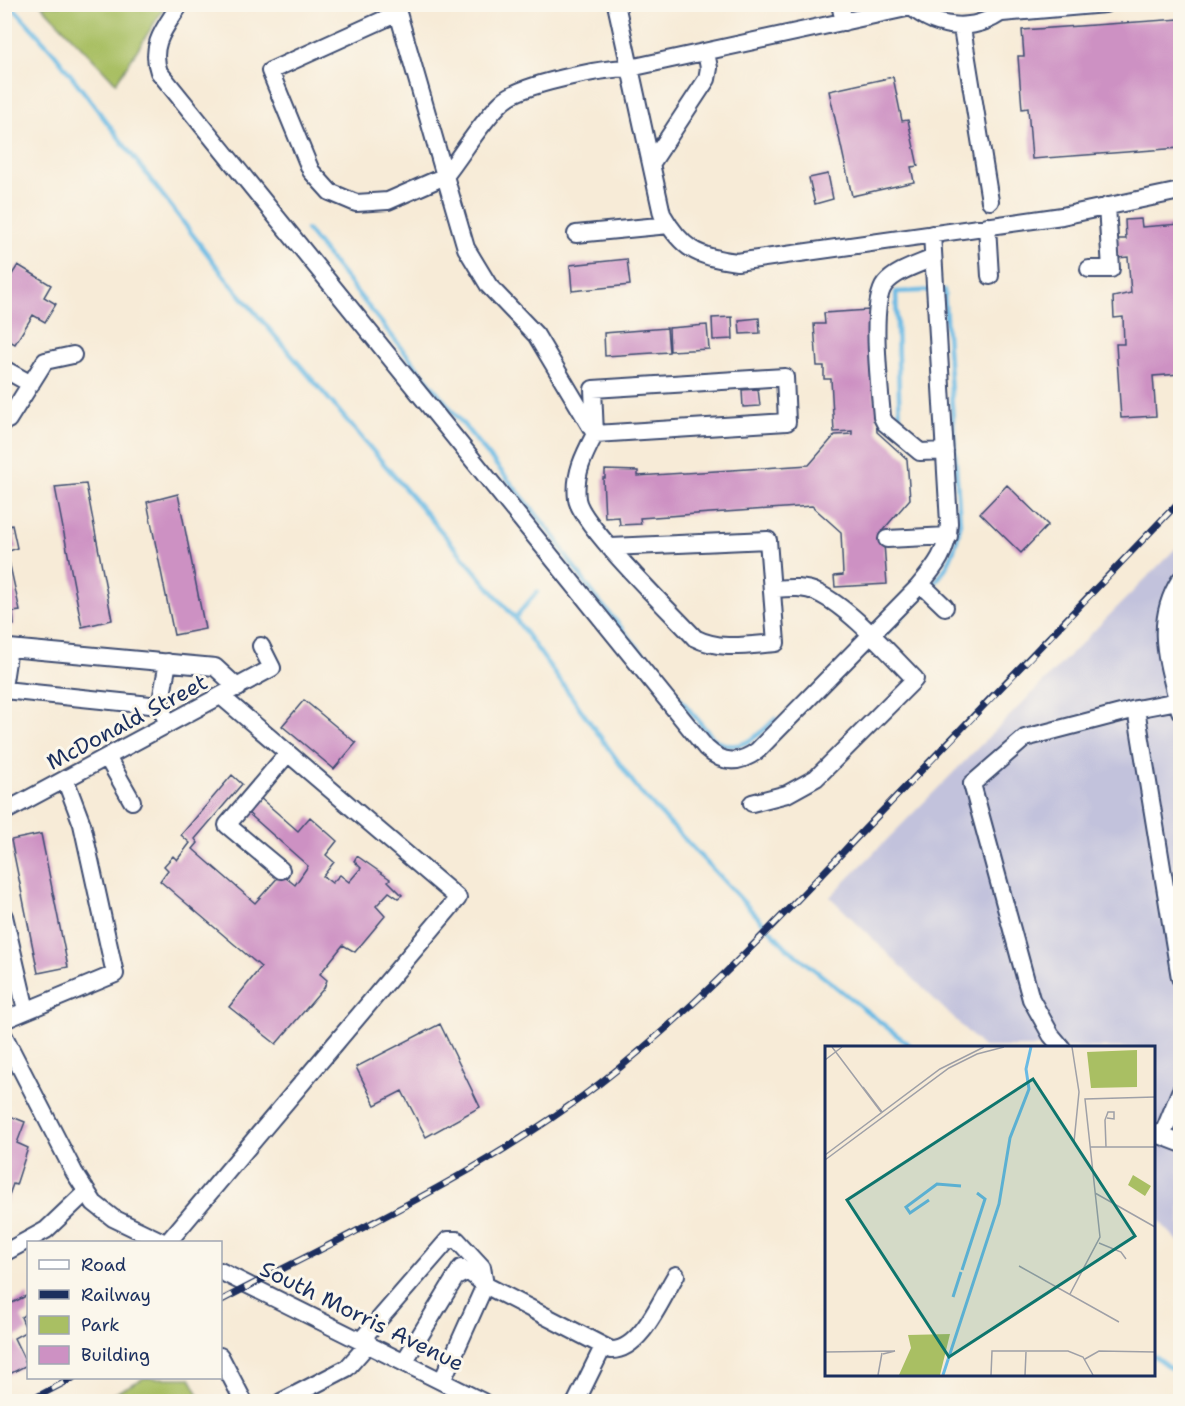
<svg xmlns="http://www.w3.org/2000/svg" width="1185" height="1406" font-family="'Shantell Sans',sans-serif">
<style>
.industrial{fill:#c2c2dc}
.green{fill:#a9bf63;stroke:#627760;stroke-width:1.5}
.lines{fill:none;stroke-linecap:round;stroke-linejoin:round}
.stream{stroke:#69bae4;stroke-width:4.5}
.building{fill:#cd91c3}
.minor-casing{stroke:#3c4b70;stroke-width:20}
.minor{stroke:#fff;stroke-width:16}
.rail-casing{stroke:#1b2f5e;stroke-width:7}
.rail{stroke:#fbf7ec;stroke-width:4.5;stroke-dasharray:14;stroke-linecap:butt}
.labels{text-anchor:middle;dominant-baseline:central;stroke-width:6;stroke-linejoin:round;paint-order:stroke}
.street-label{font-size:22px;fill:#1b2f5e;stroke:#fbf7ec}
.inset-river{fill:none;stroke:#69bae4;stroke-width:3}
.inset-road{fill:none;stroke:#9fa0a7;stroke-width:1.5}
.view{fill:#0f766e;fill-opacity:0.15;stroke:#0f766e;stroke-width:3}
.inset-edge{fill:none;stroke:#1b2f5e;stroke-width:3}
</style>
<rect width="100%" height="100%" fill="#fbf7ec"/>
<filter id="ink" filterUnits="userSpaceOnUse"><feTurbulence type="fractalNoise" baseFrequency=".0167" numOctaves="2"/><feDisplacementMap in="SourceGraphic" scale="12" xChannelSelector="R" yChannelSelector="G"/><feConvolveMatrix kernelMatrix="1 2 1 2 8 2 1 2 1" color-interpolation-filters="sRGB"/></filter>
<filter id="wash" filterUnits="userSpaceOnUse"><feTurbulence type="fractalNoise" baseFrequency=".008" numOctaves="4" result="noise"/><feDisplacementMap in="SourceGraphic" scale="24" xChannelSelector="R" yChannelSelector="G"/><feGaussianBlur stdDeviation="1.35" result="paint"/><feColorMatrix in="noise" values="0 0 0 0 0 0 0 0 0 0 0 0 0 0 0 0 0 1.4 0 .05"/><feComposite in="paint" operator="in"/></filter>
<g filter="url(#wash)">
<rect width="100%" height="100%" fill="#f7ebd7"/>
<path class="industrial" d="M1180,544V1243L1154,1216V1048L983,1047L830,897Z"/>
<path class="green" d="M41,5H166L116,83Z
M144,1378H190L202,1401H117L113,1394Z"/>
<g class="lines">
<path class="stream" d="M10,4L54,53L225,277L515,618L640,792L786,947L913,1048
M307,230L416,366L413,367
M416,366L557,540L566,556L598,600L712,737C735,757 757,738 775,719
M900,430L896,292L944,290L960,523C957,548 949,569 930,588
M515,618L537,592
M867,653L924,593
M1154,1356L1180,1375"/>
</g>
<g id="blocks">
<path class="building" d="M1180,19V148L1032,159L1028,108L1022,109L1018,56H1024L1022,30Z
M893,77L902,121L908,120L918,166L911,167L914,182L852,196L829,91Z
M828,174L833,199L815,204L809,178Z
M1141,219L1142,227L1180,224V374L1153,376L1156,416L1121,418L1116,344H1124L1123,317L1114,318L1113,297L1131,293L1128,257L1118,258L1117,239H1126L1125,220Z
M627,259L630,285L572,291L570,265Z
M18,265L51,285L44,297L56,304L45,322L33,315L15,344L4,338V287Z
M869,310L875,402L889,401L890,415L876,416L877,432L907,459L910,499L883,530L887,584L835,587L834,576L843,575L841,532L812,506L640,518L641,524L620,525L619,517L605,518L603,478H605V470L638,471V476L809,465L835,435L852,434V431L834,432L831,379H824V366H817L814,324H825L824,313Z
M732,317L733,339L713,340L712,318Z
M759,318L760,333L740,334L739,320Z
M707,325L709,349L670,351L669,328Z
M667,328L669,352L605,356L604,333Z
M758,389L760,406L743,407L742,390Z
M86,484L112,620L82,627L55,487Z
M1007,485L1048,525L1021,553L980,513Z
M178,494L205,629L174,635L147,502Z
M12,525L17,548L7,552L20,611L13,612L14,625L4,628V526Z
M304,700L356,743L334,769L282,726Z
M232,775L242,784L195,839L198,843L193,849L255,903L281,874L295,885L308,866L247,812L259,797L298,831L310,817L337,841L326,855L334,862L323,876L332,883L340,875L349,882L361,868L354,861L357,856L390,879L388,881L402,895L398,898L389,892L376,906L385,916L355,952L343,945L320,974L327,980L324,988L276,1044L229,1007L261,967L160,881L168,870L164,866L173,856L177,860L190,843L181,835Z
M41,834L68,967L38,973L11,840Z
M440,1024L480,1107L426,1137L402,1091L375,1105L356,1067Z
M5,1114L25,1122L17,1143L28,1148L16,1185L13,1184L5,1206Z
M28,1295V1313L21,1317L27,1331L14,1338L27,1365L4,1377V1307Z"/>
</g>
</g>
<g filter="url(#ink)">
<use href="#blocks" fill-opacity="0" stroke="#3c4b70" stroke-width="1.5"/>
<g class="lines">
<defs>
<path id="minor" d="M180,4C166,27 149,44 159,72L706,748C723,764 739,764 757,751L918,587C936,566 948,551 949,523L932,234
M395,4L398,13L445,176L388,201L356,203L330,192L311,171L270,71L398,13
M616,4L662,214C682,249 697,257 737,262L1062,216L1180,191
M840,4L844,22
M908,4C940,33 980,33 1012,4
M1002,13L1105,4
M962,28L990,201
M651,164L707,79L709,68L706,52
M987,226L990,276
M576,234L669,225
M933,258C917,265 896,271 885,284C869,304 880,389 882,417L885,423L920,452L945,451
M1089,269H1111L1107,206
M4,369L31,384
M785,377L787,422L595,434L593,389Z
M4,421L8,420L45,361L73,355
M887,539L949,536
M611,547L768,540L776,643C749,645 720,651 695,638C673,614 580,524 577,499C574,474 584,455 595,434L536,335L489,286L466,248L445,176C464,152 480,123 502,102C519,84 604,68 630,68L911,7
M1180,580C1152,624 1169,665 1180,711
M921,584L945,607
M4,681L9,648L215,667L238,688
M4,690L160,706
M1178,701L1136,709L1180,978
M165,717L160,706L168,662
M107,757L132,801
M752,803L787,794L816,778L915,679C889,653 851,609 818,593C804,586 787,588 772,589
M4,812L272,668L261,646
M281,870L227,825L288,753
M4,916L26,1010
M4,1020L115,974L82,824L65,779
M4,1036L74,1172L94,1203L113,1218L163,1242
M1062,1048L1051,1035L1031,999L972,784L1025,738L1136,709
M1154,1133L1180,1143
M1162,1136L1180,1092
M168,1242L458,898L222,697
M4,1253L46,1230L87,1191
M220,1271L483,1402
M362,1339L448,1240H457L482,1267L485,1285L611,1350C641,1351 662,1297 676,1275
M220,1356L244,1402
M404,1362L461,1268
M442,1381L485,1285L468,1271L456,1277
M281,1402L347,1368L369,1343
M576,1402L603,1347"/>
</defs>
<use href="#minor" class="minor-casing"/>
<use href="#minor" class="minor"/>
<defs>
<path id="rail" d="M220,1301C349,1234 484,1172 599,1084C696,1009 780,918 864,830C970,721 1075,611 1180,501
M27,1402L73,1378"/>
</defs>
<use href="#rail" class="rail-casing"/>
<use href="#rail" class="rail"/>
</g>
</g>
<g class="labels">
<g class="street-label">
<text transform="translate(127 722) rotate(-28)">McDonald Street</text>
<text transform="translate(362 1316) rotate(26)">South Morris Avenue</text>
</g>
</g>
<g transform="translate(825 1046)">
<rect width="330" height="330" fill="#f7ebd7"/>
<path d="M312,4V41L266,42L262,6ZM308,129L326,140L320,150L303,139ZM125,288L115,329H74L86,302L83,289Z" fill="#a9bf63"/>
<path class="inset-river" d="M104,154L85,167L81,161L112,138L136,140M137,224L160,153L152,147M128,251L136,226M118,329L174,158L185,92L204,43L201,23L206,1"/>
<path class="inset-road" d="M7,1L56,66M247,1L254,46L249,96M0,14L17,1M38,41L57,66M265,101H330M281,101L280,74L283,66H289V73L282,72M0,109L115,23L159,1M0,114L124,22L152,8L179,1M270,147L330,181M274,197L296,206L301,213M194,220L294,276M245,248L275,191L260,53L330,51M0,306L70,305L58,308M260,313L274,305L330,306M53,329L57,307M166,329L167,305H243L258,311L268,329M200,329L201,306"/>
<path class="view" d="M208,33L310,190L124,311L22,154Z"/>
<rect width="330" height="330" class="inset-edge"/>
</g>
<rect width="1185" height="1406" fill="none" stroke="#fbf7ec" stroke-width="24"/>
<rect x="27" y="1241" width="195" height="138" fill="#fbf7ec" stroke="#a1a7b3" stroke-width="1.5"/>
<rect x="39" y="1260" width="30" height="9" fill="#ffffff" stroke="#a1a7b3" stroke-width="1.5"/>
<text x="81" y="1271" font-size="18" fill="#1b2f5e">Road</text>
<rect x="39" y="1290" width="30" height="9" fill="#1b2f5e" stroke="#a1a7b3" stroke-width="1.5"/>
<text x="81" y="1301" font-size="18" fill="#1b2f5e">Railway</text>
<rect x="39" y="1316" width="30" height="18" fill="#a9bf63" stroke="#a1a7b3" stroke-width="1.5"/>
<text x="81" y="1331" font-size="18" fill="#1b2f5e">Park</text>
<rect x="39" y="1346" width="30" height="18" fill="#cd91c3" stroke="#a1a7b3" stroke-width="1.5"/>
<text x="81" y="1361" font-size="18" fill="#1b2f5e">Building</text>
</svg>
